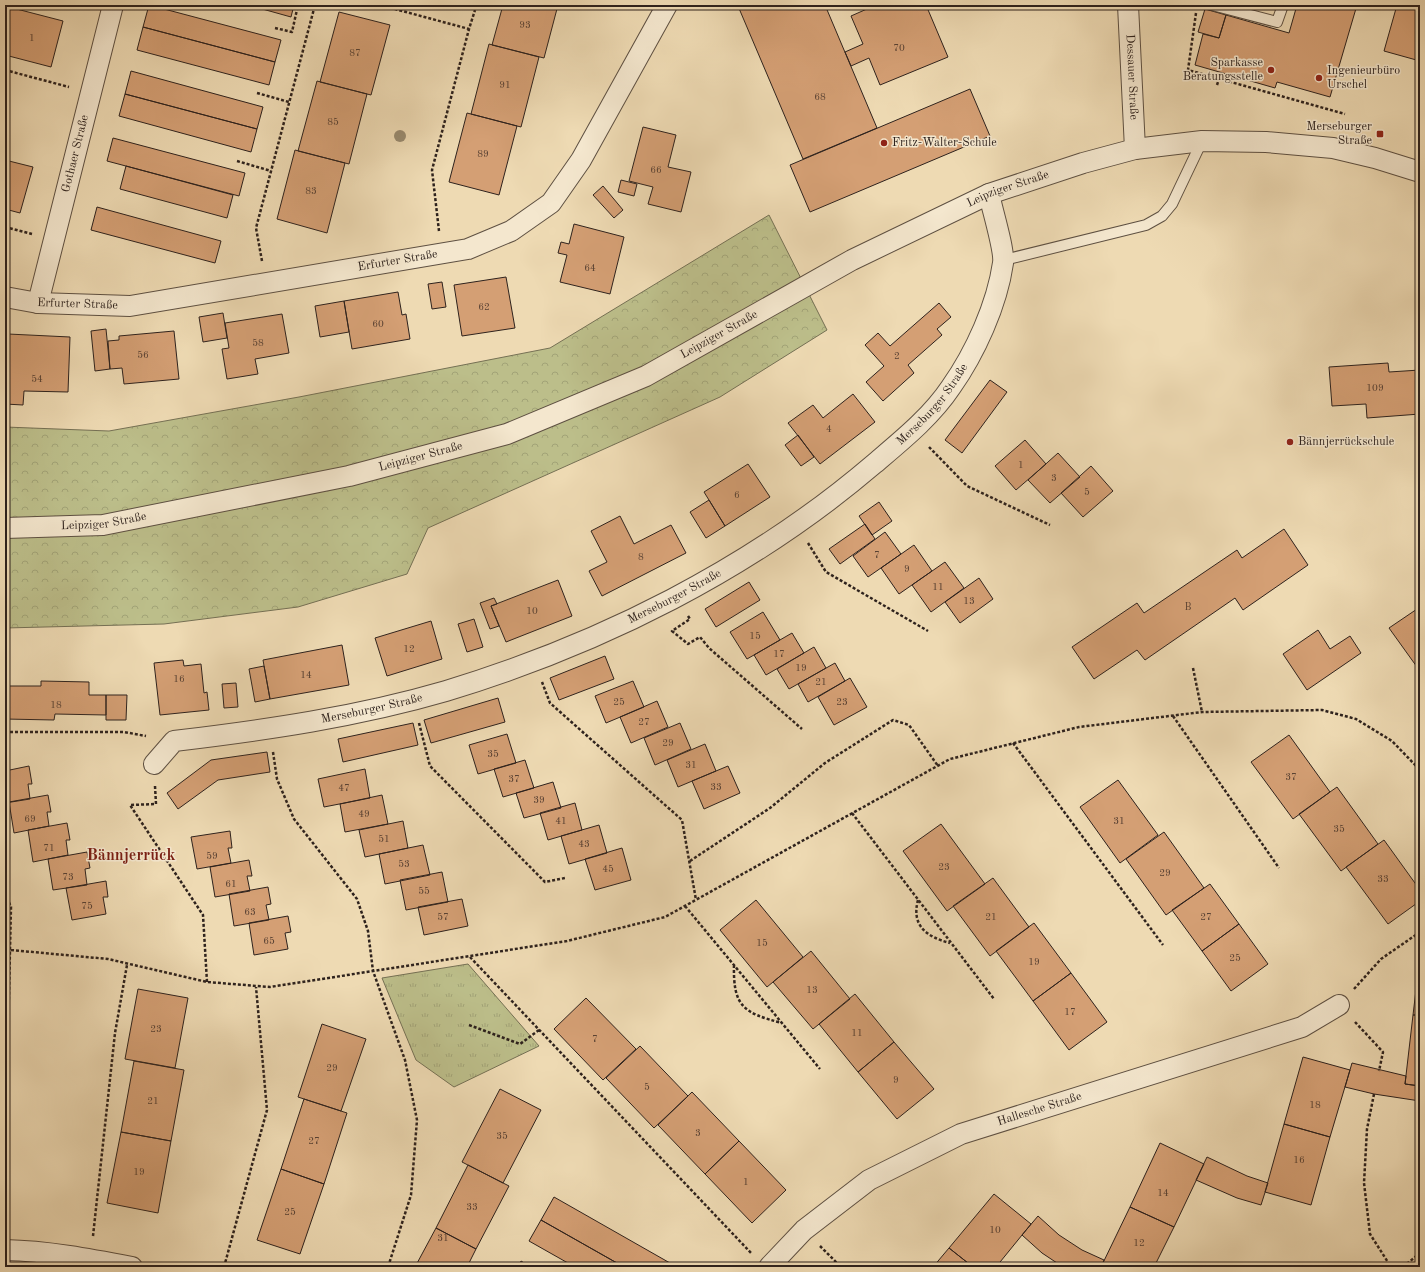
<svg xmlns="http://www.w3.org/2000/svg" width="1425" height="1272" font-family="'Old Standard TT',serif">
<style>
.forest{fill:url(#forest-crowns);stroke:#757054}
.park{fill:url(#park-tufts);stroke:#757054}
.building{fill:#d49f74;stroke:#2e221d}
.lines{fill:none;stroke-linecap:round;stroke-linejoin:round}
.lane-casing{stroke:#5e5042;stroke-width:12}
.street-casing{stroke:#5e5042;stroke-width:22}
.path{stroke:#2e221d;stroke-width:2.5;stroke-dasharray:3 2;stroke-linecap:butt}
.lane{stroke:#f4e7ce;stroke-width:10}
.street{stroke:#f4e7ce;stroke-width:20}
.tree{fill:#988a6f}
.poi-dot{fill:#8f2418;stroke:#f4e7ce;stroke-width:1.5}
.labels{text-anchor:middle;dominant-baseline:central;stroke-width:3;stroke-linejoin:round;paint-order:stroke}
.number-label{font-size:10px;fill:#584133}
.poi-label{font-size:12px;fill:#2e221d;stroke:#f4e7ce;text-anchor:start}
.street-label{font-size:12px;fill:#2e221d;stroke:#f4e7ce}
.district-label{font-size:16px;font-weight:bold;fill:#7a1f14;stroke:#f4e7ce}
</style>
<defs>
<pattern id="forest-crowns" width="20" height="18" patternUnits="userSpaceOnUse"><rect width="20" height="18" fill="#bcbe8a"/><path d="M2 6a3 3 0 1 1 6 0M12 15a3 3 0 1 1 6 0" fill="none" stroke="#a2a377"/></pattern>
<pattern id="park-tufts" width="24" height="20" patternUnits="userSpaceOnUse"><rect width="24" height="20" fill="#bcbe8a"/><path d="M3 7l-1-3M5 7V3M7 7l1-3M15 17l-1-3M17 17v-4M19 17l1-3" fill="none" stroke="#a2a377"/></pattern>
</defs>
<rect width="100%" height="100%" fill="#eedab3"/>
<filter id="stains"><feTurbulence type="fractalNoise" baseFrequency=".005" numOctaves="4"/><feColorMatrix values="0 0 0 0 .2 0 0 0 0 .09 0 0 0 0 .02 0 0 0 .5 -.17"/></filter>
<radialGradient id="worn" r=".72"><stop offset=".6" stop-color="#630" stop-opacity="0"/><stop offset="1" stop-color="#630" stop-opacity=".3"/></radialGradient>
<path class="forest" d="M769,215L827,330L720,397L428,528L407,574L298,607L164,624L5,628V427L109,431L299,397L550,348Z"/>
<path class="park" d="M468,964L539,1046L454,1087L416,1060L382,978Z"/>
<path class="building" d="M149,5L281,40L275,62L143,27Z
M248,5H294L291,17Z
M503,5H558L544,58L492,45Z
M742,5H825L877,128L803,159L738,6Z
M876,5H926L948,57L880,85L869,58L851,66L845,52L863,44L851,16Z
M1297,5H1357L1330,97L1277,82L1275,88L1195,65L1203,34L1219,38L1226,15L1289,33Z
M1397,5H1420V61L1384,51Z
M5,6L63,21L51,67L5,55Z
M1205,9L1226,15L1219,38L1198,32Z
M339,12L390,25L371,95L320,82Z
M143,27L275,62L269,85L137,50Z
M489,44L539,57L521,127L471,114Z
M131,71L263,107L257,129L125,94Z
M317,81L367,94L349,164L298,151Z
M970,89L990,136L810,212L790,165Z
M125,94L257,129L251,152L119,116Z
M467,113L517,126L499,195L449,182Z
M643,127L676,135L668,167L691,172L681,212L648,204L653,187L629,181Z
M113,138L245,173L239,196L107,161Z
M295,150L345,163L327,233L277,219Z
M5,160L33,167L20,213L5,209Z
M126,166L233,195L227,218L120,189Z
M621,180L637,184L634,196L618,192Z
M603,186L623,210L614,218L593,195Z
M97,207L221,241L215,263L91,230Z
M574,224L624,237L610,294L560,282L567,255L558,253L561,242L569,244Z
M506,277L515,328L462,336L454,285Z
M442,282L446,307L432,309L428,284Z
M398,292L402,315L406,314L410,339L352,349L344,301Z
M344,301L349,332L320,337L315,306Z
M939,303L951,317L937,329L942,335L908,365L914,373L883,401L866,382L884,366L865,345L878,333L890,346Z
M223,313L227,338L203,342L199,317Z
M282,314L289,353L255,359L258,374L227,379L222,349L229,348L225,323Z
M5,326H8L6,358H5Z
M106,329L110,369L95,371L91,331Z
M174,331L179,379L124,384L122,368L110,369L108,341L119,340V336Z
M8,334L70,337L68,392L24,391L23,405L5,404Z
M1388,363L1389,372L1420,370V414L1367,418L1366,404L1332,406L1329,367Z
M990,380L1007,392L962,453L945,440Z
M853,394L875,422L820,464L788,423L813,405L823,418Z
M798,435L814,457L801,466L785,445Z
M1025,440L1046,464L1016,490L995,466Z
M1058,453L1080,477L1050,503L1028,480Z
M748,464L770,497L725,526L704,492Z
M1091,466L1113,491L1083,517L1061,493Z
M709,500L725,526L706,538L690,512Z
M879,502L892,521L872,535L859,516Z
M620,516L634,544L671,525L686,553L602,596L589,571L607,562L591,531Z
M865,524L875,539L840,564L829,549Z
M1284,529L1308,565L1243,610L1235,598L1145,660L1137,650L1094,679L1072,647L1137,603L1144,613L1237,550L1242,558Z
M885,532L901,554L868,577L853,556Z
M914,545L932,571L899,594L881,568Z
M945,562L964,588L931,612L912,585Z
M979,578L993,599L960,623L945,602Z
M558,580L572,616L506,642L491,606Z
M749,582L760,600L716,627L705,609Z
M494,598L497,604L491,606L499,626L490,629L480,603Z
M1420,607V665L1417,667L1389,628Z
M763,612L780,640L747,659L730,632Z
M474,619L483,647L467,652L458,624Z
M431,621L442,659L387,676L375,638Z
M1318,630L1330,649L1350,636L1361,653L1307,690L1283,654Z
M792,633L804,653L766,675L754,655Z
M342,645L349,685L270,699L263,660Z
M814,647L826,668L789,689L777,669Z
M605,656L614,679L559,700L550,678Z
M183,660L184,666L201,664L204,693L207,692L209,710L160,715L154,663Z
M835,663L845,681L808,702L798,684Z
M264,666L270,699L255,702L249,669Z
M850,678L867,707L834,725L818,697Z
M41,681L89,682V695H106V715L55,714L54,720L5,719V686H41Z
M633,681L644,707L606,723L595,696Z
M236,683L238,707L224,708L222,684Z
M106,695H127L126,720H106Z
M498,698L505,722L431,743L424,720Z
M657,701L668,727L631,743L620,717Z
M413,723L418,745L343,762L338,739Z
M680,723L691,749L655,765L644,738Z
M507,734L516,763L478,774L469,745Z
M1289,735L1330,792L1293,819L1251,762Z
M705,744L716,771L678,787L667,760Z
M267,752L270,772L218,780L178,809L167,793L211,760Z
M525,760L534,788L503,797L494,769Z
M29,766L32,784H28L30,799L5,803V771Z
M728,766L740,793L704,809L692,781Z
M365,769L370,798L324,807L318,779Z
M1118,780L1158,835L1120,863L1080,807Z
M553,782L561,808L524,818L516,793Z
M1337,787L1378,844L1341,871L1299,814Z
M48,795L51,812H47L49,826L14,833L9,802Z
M382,795L388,824L345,832L340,804Z
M575,803L582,830L548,840L540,813Z
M403,821L408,848L365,857L359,830Z
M67,823L70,840H66L68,855L33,862L28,830Z
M941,824L985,884L947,911L903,851Z
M599,825L607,853L569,864L561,836Z
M230,831L232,848H228L231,863L197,869L191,837Z
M1164,832L1204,888L1166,915L1126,859Z
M1384,840L1420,890V901L1388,924L1346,867Z
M423,845L430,875L385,884L379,854Z
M622,848L631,880L595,890L585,859Z
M87,852L90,868L85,869L87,885L53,890L48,859Z
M249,860L252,876H247L250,891L215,897L210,867Z
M442,872L448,902L406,910L400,880Z
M993,878L1029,927L990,956L953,906Z
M106,881L108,897H103L106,914L72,920L66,888Z
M1210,884L1239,924L1202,951L1172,910Z
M268,887L271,904L266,905L269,920L234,926L229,894Z
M462,899L468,926L424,935L418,907Z
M756,900L803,957L767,987L720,930Z
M288,916L291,932L285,933L288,949L254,955L249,923Z
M1034,923L1071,973L1033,1001L996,951Z
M1239,924L1268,964L1231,991L1202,951Z
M811,951L850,999L813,1029L773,982Z
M1420,956V1015H1413Z
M1071,973L1107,1022L1069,1050L1033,1001Z
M138,989L188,998L175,1068L125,1059Z
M855,994L894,1042L858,1072L819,1024Z
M586,998L636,1049L603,1080L554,1029Z
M1413,1015H1420V1086L1405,1084Z
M322,1024L366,1039L341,1111L298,1097Z
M894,1042L934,1089L897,1119L858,1072Z
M640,1046L688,1096L654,1128L606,1078Z
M1303,1057L1350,1070L1330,1137L1284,1124Z
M134,1061L184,1070L171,1141L121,1132Z
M1352,1063L1406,1076L1405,1084L1420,1086V1101L1374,1094L1345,1087Z
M500,1089L541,1110L503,1183L462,1162Z
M692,1092L739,1141L705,1174L658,1125Z
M304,1099L347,1113L324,1184L281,1169Z
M1284,1124L1330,1137L1311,1205L1265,1192Z
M121,1132L171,1141L158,1213L107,1203Z
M739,1141L786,1190L752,1223L705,1174Z
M1160,1143L1204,1164L1174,1227L1130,1207Z
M1207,1157L1247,1176L1268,1183L1261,1205L1237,1198L1196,1180Z
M468,1165L509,1186L476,1249L436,1228Z
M281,1169L324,1184L300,1254L257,1240Z
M994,1194L1031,1224L996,1267H973L949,1248Z
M554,1197L677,1267H624L541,1220Z
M1130,1207L1174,1227L1154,1267H1101Z
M1038,1216L1059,1235L1082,1250L1104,1260L1101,1267H1063L1042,1253L1022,1235Z
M541,1220L624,1267H575L529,1241Z
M436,1228L476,1249L467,1267H415Z
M949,1248L973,1267H933Z
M521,1261L531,1267H518Z"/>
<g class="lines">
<defs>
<path id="lane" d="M1212,5L1277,22L1283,5
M1004,260L1146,225L1162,216L1172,204L1202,141"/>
<g id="street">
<path id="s1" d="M1128,5L1135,149"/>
<path id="s2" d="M5,297L38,303L130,306L468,249L511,231L551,203L581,160L667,5"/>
<path id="s3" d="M38,303L113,5"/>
<path id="s4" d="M5,528L103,525L349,476L507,434L646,376L852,260L989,194L1083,163L1135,149L1202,141L1266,142L1333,148L1375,158L1420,172"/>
<path id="s5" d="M154,764L174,741C266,730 357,717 446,691C601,644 751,569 874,464C901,441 931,417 951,387C975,353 997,305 1003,263C1005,251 992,209 989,194"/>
<path d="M5,1250C48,1251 90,1259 132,1267"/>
<path id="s6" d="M769,1267L804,1230L869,1180L961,1134L1302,1027L1339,1005"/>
</g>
</defs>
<use href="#lane" class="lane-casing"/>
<use href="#street" class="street-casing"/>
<path class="path" d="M380,5L469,29L475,10
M1196,13L1188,70L1345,114
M275,28L292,32L298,5
M5,70L69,87
M1217,85L1219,79
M257,93L289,102
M237,161L271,171
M5,227L32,234
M439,231L432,170L469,29
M262,261L256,228L315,5
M929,447L967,486L1050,525
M808,543L826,572L928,631
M688,616L690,619L672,631L688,644L700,637L709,648L802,729
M1193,668L1202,712
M542,682L550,703L682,820L696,900
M1173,716L1279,868
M419,723L430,766L545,882L565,878
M5,732H124L146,736
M1013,743L1163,945
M273,752L277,779L294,819L357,899L368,931L373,971L405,1060L417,1120L411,1195L388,1267
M155,786L156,804L130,805L203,915L207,982
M852,813L994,999
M690,861L770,808L825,763L893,720L909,725L938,766
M5,893L11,907L5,1165
M918,900C911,926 927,937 950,943
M685,906L820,1069
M11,950L108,959L207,982L270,987L567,941L665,917L950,759L1079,727L1202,712L1322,710L1356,719L1392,741L1420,770
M470,957L752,1254
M734,965C733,1006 743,1013 782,1023
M1354,989L1381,959L1420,932
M5,998H9
M1355,1022L1383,1052L1379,1071
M469,1025L520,1044L539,1030
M1374,1094L1367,1129L1364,1183L1370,1234L1391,1267
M93,1236L115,1033L127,965
M820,1246L841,1267
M224,1267L267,1110L256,987
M1403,1267L1420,1253"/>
<use href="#lane" class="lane"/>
<use href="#street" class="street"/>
</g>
<circle class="tree" cx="400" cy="136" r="6"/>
<g class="poi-dot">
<circle cx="1271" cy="70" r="4"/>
<circle cx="1319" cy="78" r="4"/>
<rect x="1376" y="130" width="8" height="8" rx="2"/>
<circle cx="884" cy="143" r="4"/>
<circle cx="1290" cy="442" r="4"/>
</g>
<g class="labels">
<g class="number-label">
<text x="525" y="25">93</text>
<text x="32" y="38">1</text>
<text x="899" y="48">70</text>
<text x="355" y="53">87</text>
<text x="505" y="85">91</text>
<text x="820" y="97">68</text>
<text x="333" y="122">85</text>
<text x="483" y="154">89</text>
<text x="656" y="170">66</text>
<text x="311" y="191">83</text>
<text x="590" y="268">64</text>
<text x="484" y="307">62</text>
<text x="378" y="324">60</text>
<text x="258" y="343">58</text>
<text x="143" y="355">56</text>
<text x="897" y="356">2</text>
<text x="37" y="379">54</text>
<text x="1375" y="388">109</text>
<text x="829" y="429">4</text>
<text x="1021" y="465">1</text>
<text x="1054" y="478">3</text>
<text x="1087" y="492">5</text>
<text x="737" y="495">6</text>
<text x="877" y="555">7</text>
<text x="641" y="557">8</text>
<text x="907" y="569">9</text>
<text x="938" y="587">11</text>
<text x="969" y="601">13</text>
<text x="1188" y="607">B</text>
<text x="532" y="611">10</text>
<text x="755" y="636">15</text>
<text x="409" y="649">12</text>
<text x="779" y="654">17</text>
<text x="801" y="668">19</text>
<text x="306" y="675">14</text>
<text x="179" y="679">16</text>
<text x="821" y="682">21</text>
<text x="619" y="702">25</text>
<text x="842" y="702">23</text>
<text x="56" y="705">18</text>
<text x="644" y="722">27</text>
<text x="668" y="743">29</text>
<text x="493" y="754">35</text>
<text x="691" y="765">31</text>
<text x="1291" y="777">37</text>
<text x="514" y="779">37</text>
<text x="716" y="787">33</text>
<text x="344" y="788">47</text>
<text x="539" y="800">39</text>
<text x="364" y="814">49</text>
<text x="30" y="819">69</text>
<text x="561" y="821">41</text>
<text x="1119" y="821">31</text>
<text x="1339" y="829">35</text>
<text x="384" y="839">51</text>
<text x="584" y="844">43</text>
<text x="49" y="848">71</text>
<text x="212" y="856">59</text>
<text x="404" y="864">53</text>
<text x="944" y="867">23</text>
<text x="608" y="869">45</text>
<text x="1165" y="873">29</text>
<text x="68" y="877">73</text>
<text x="1383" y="879">33</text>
<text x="231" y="884">61</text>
<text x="424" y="891">55</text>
<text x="87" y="906">75</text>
<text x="250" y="912">63</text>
<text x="443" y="917">57</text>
<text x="991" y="917">21</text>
<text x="1206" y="917">27</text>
<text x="269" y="941">65</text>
<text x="762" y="943">15</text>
<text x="1235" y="958">25</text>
<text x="1034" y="962">19</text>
<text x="812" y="990">13</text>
<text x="1070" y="1012">17</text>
<text x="156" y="1029">23</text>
<text x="857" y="1033">11</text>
<text x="595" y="1039">7</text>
<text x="332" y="1068">29</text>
<text x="896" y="1080">9</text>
<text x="647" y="1087">5</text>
<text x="153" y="1101">21</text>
<text x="1315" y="1105">18</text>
<text x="698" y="1133">3</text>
<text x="502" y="1136">35</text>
<text x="314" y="1141">27</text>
<text x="1299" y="1160">16</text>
<text x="139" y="1172">19</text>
<text x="746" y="1182">1</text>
<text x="1163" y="1193">14</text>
<text x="472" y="1207">33</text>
<text x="290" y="1212">25</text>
<text x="995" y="1230">10</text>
<text x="443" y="1238">31</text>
<text x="1139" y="1243">12</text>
</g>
<g class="poi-label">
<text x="1263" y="63" text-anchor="end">Sparkasse<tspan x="1263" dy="14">Beratungsstelle</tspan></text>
<text x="1327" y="71">Ingenieurbüro<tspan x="1327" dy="14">Urschel</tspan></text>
<text x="1372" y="127" text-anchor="end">Merseburger<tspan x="1372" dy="14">Straße</tspan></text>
<text x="892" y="143">Fritz-Walter-Schule</text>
<text x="1298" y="442">Bännjerrückschule</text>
</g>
<g class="street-label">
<text stroke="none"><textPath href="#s1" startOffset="72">Dessauer Straße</textPath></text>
<text stroke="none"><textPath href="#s3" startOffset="154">Gothaer Straße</textPath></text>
<text stroke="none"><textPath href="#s4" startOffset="1071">Leipziger Straße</textPath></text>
<text stroke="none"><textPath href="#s2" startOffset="397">Erfurter Straße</textPath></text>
<text stroke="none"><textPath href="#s2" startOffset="73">Erfurter Straße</textPath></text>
<text stroke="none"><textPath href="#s4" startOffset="747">Leipziger Straße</textPath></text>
<text stroke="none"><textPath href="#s5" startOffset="879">Merseburger Straße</textPath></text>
<text stroke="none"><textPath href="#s4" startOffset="423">Leipziger Straße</textPath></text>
<text stroke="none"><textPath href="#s4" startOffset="99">Leipziger Straße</textPath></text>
<text stroke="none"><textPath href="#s5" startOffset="555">Merseburger Straße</textPath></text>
<text stroke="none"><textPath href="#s5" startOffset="231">Merseburger Straße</textPath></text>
<text stroke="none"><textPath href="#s6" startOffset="318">Hallesche Straße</textPath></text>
</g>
<g class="district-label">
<text x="131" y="856">Bännjerrück</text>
</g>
</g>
<rect width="1425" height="1272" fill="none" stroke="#eedab3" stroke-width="20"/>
<rect x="6" y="6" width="1413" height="1260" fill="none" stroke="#2e221d" stroke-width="2"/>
<rect x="10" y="10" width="1405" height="1252" fill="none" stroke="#2e221d"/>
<rect width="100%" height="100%" filter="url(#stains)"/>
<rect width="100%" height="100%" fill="url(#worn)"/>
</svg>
